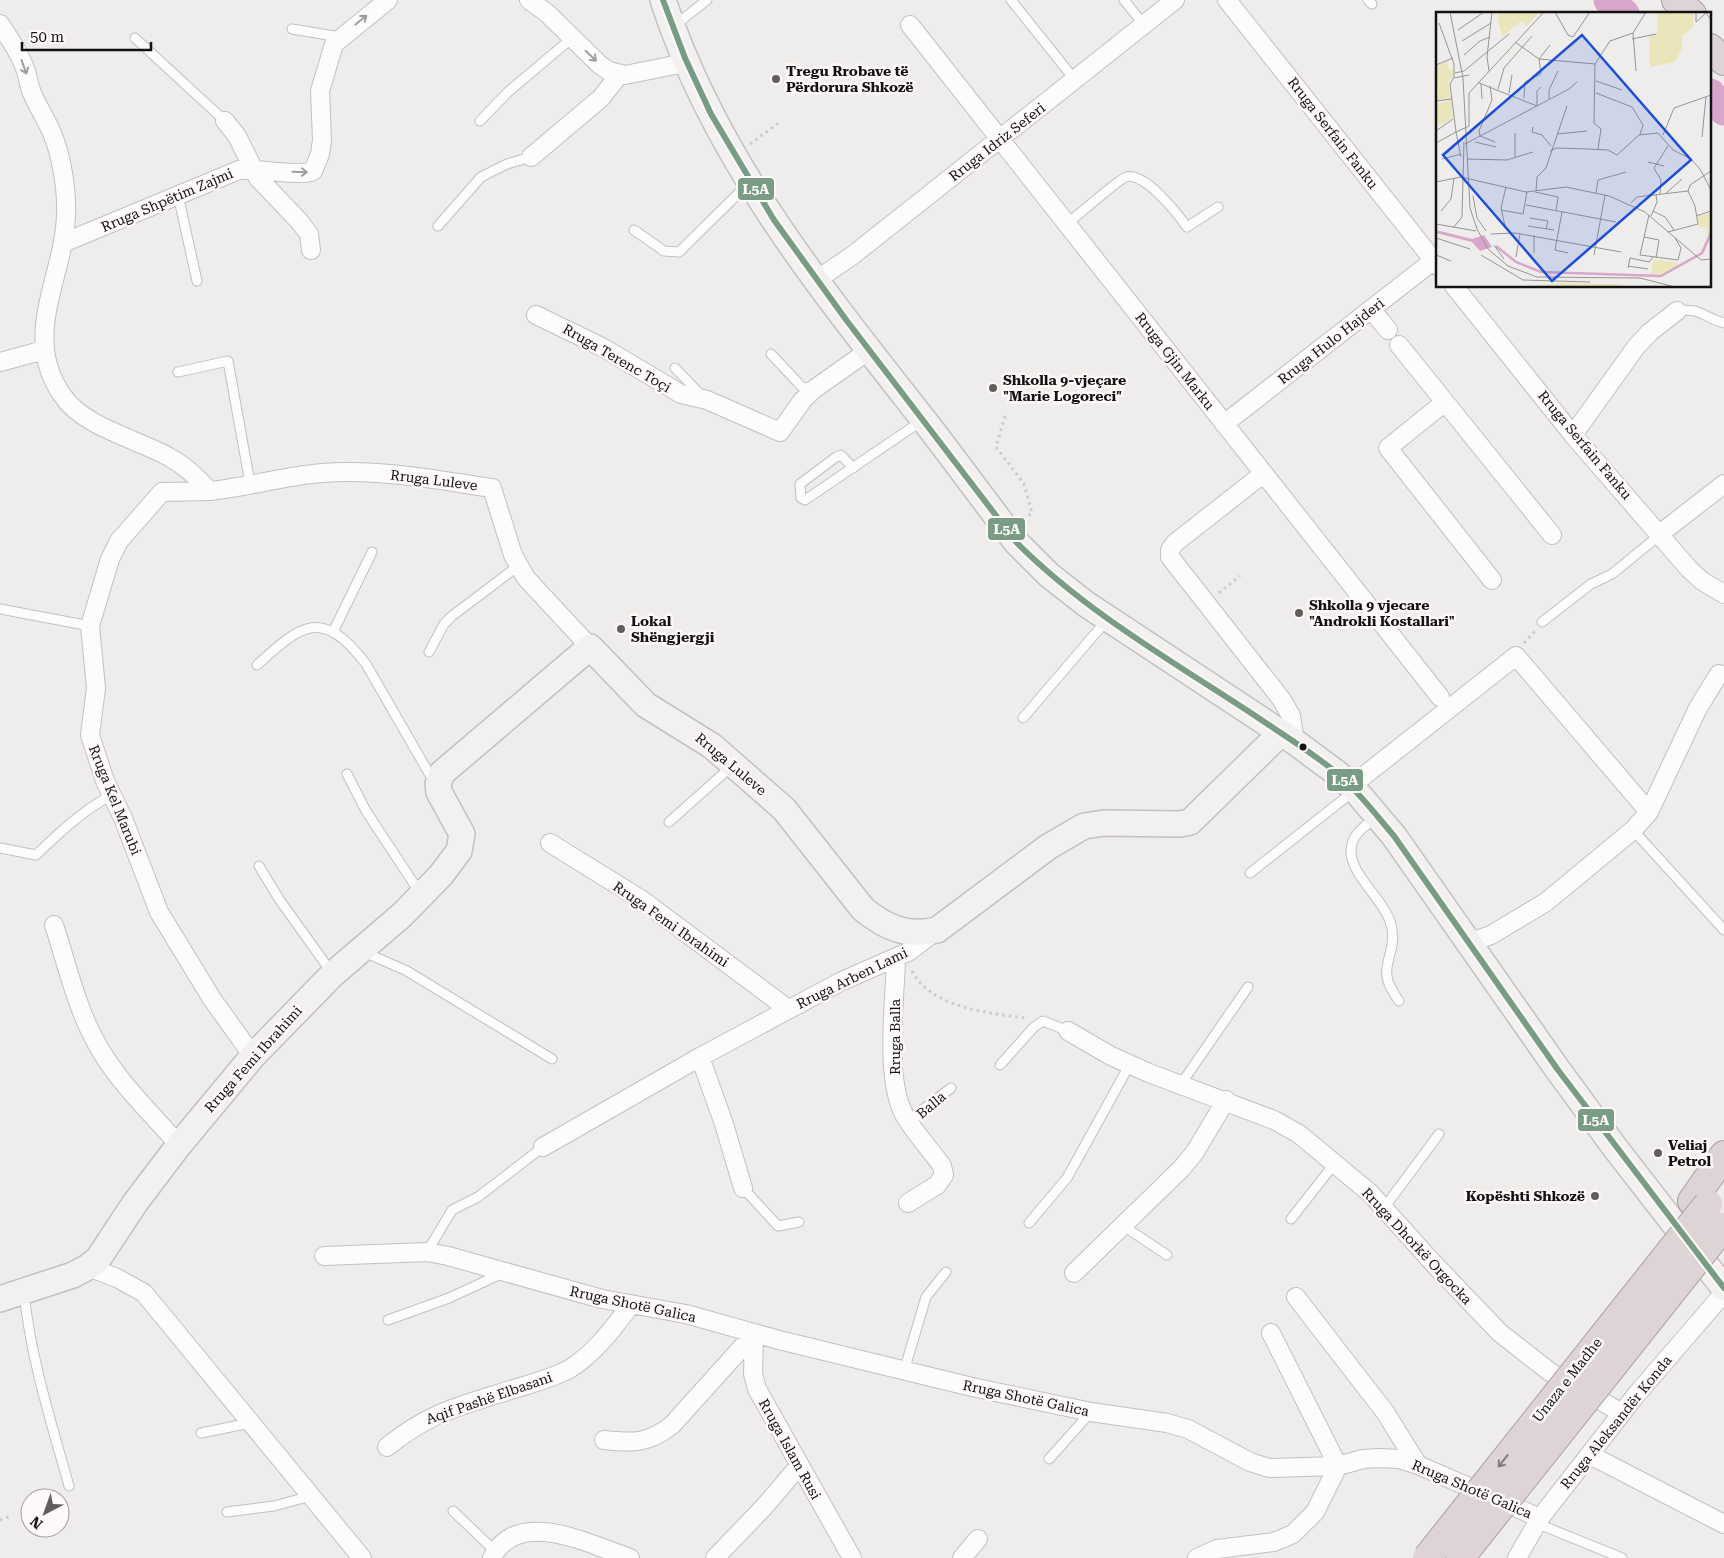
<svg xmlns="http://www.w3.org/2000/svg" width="1724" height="1558" font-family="'Roboto Serif',serif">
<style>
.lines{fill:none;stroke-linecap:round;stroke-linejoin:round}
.river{stroke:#d8a6cb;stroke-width:31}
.lane-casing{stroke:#c2c0c0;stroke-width:11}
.street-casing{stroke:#c2c0c0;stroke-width:20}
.secondary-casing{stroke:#c2c0c0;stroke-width:28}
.highway-casing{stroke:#aa9ea0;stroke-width:30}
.path{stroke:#cbcbcb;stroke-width:3;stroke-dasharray:2.5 4;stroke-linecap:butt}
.lane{stroke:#fdfcfc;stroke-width:9}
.street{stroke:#fdfcfc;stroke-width:18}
.secondary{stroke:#f3f0f0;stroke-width:25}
.highway{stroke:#ded4d5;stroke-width:28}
.highway-bridge-casing{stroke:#aa9ea0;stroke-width:30;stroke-linecap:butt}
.highway-bridge{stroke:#ded4d5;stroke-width:28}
.bus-1-casing{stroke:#fdf9f8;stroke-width:10}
.bus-1{stroke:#799c85;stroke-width:6}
.oneway{stroke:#9f9e9e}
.oneway2{stroke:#837c7d}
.poi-dot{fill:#605e5d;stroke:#fdf9f8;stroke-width:2}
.bus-dot{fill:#131111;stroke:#fdf9f8;stroke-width:2}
.labels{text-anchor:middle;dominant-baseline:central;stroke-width:5;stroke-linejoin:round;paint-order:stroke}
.poi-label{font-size:14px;font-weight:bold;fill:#131111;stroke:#fdf9f8;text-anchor:start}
.street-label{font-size:14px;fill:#131111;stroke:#fdf9f8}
.inset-river{fill:none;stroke:#d8a6cb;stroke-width:2.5}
.inset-road{fill:none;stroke:#979594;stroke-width:1}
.view{fill:#1d4ed8;fill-opacity:0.15;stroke:#1d4ed8;stroke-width:2.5}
.inset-edge{fill:none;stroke:#131111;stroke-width:2.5}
.line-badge{stroke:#fdf9f8;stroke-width:2}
.badge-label{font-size:14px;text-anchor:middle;font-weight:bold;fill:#fff}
</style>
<rect width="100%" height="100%" fill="#efedeb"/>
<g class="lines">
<path class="river" d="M1609,0L1624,14
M1710,94L1724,110"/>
<defs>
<path id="lane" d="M1011,0L1075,80
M1124,0L1144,25
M1368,0L1372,4
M674,26L707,0
M292,29L340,37
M135,38L225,121
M480,121L508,92L572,38
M178,195L197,281
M1068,223C1077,216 1119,179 1126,177C1145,172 1177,213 1187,227L1218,207
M438,226L481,177L507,164L531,157
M634,230L664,251L679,252L748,184
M1677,311C1700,307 1705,318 1724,323
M771,354L801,386L813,390
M675,368L701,395
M178,372L228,361L250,483
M853,468L841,455L836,457L800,484L801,498L805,500L923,420
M0,609L90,626
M1542,622L1591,584L1612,574L1661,534
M333,632L372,552
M429,652L444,624L452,616L518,566
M257,665C302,624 322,607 366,664L434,782
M1023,718L1106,621
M347,774L366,811L420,893
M1375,818C1364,827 1352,834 1351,850C1350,874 1382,898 1390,921C1399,947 1382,962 1388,981C1390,988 1395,995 1399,1001
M669,822L732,766
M1633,830L1724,930
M0,848L36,855C61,831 80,813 111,795
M259,866L279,899L332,973
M1250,873L1354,791
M364,952L407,971L552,1059
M1000,1065L1034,1027L1043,1021L1068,1031
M1181,1084L1248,987
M910,1123L922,1110L951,1088
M743,1188L778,1226L799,1222
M1384,1208L1439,1134
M1291,1219L1335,1163
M1029,1223L1067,1178L1130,1064
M1122,1225L1167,1255
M427,1252L452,1210L478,1197L543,1147
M24,1293C31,1359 51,1422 69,1486
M388,1320L449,1298L503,1273
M904,1371L926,1297L946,1272
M201,1433L250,1423
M1049,1459L1091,1412
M453,1511L495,1551
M227,1512L274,1506L311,1496
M1536,1523L1622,1558"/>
<path id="street" d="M529,0L547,13L600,65L609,71L625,75L685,63
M1227,0L1438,266
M0,24C10,39 20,54 26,71C28,78 29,86 32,93C38,107 46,119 52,133C62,157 67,190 66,215C64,278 21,335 62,395C83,427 137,439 169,457C186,466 197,478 210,491C256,486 301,471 349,472C397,472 445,481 492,488L513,555L526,578L590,647
M910,25L1440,697
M225,121L237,136L258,178L299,221L309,234L311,250
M531,157L601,98L619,75
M63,243L239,170C256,168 303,177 313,171L320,154L322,140L320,91L334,44L388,0
M815,281L853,255L925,198L1175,0
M1454,286L1573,435L1689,569L1702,581L1724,594
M1371,309L1388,330
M536,315L602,347L681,394L707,400L780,432L802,401L813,390L868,351
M1399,345L1552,535
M0,362L44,350
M1445,402L1388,448L1492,580
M1224,424L1438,257
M1573,435L1636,347L1650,332L1677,311
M1263,474L1175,543L1170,550V557L1282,700L1291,716L1295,742
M210,491L162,492L119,541L110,559L90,626L96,688L90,735L105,781L123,818L159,912L212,999L253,1056
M1661,533L1724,484
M1351,786L1516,656L1649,812
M550,843L642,900L788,1009
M54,925C67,964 76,1007 97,1044C117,1081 151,1113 179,1145
M1471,942L1491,935L1546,902L1633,830L1649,812L1698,708L1719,674
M896,959C895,1002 884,1079 905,1116C915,1133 930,1149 942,1166L944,1175L937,1185L908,1203
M1068,1031L1111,1056L1149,1073L1274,1120L1299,1134L1370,1193L1434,1264L1500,1333L1550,1372L1622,1413
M700,1057L724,1124L743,1188
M543,1147L700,1057L840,982L908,952L936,931
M324,1256L427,1252L448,1256L602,1299L686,1314L779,1340L972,1387L1091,1412L1167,1423L1188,1429L1250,1462L1269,1468L1338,1466L1363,1459L1381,1458L1399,1459L1418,1465L1540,1518
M88,1267L117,1278L144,1293L362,1558
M1074,1273L1182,1168L1195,1152L1226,1100
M1296,1297L1385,1412L1418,1465
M754,1334L753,1374L757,1389L852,1558
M604,1440C633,1443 648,1444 672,1425L754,1334
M387,1447C429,1412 463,1405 514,1389C533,1383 554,1378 571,1368C596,1352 613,1328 631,1305
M1590,1455L1724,1524
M492,1558C517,1506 591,1545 630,1558
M715,1558L764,1507L799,1466
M962,1558L978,1539
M1197,1558L1217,1549L1274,1542L1293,1534L1315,1512L1338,1466L1271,1333
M1517,1558L1540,1518L1636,1395L1724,1293"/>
<path id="secondary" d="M663,0C715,159 821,289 923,419C955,460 985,502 1017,543L1049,575L1086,604L1295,742L1338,774L1355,790L1394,836L1558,1070L1616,1149L1724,1288
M0,1299L73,1275L88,1267L98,1259L135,1203L179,1145L253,1056L333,974L402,915L441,875L459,851L462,834L439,792L438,784L442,773L590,647L646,705L712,746L784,809L863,909C886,928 908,937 937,930L1048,847L1084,826L1104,823L1180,824L1190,822L1281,733"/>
<path id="highway" d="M1676,0L1692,14
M1710,48L1724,61
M1692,1201L1724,1155"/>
</defs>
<use href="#lane" class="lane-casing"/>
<use href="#street" class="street-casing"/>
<use href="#secondary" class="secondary-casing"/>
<use href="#highway" class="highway-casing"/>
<path class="path" d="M750,144L780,122
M1005,416L996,447L1024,484L1032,513L1024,519
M1219,593L1240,576
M1524,643L1535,631
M912,971C931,1008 989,1013 1025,1018
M0,1520L12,1516"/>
<use href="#lane" class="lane"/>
<use href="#street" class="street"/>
<use href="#secondary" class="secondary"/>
<use href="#highway" class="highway"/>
<defs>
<path id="highway-bridge" d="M1427,1558L1708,1204
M1460,1558L1723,1227"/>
</defs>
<use href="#highway-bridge" class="highway-bridge-casing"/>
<use href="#highway-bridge" class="highway-bridge"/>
<defs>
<path id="bus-1" d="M663,0L685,58L711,114L774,220L847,321L1017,543C1086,612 1172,661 1254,715C1282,734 1312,752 1338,774C1359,792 1376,815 1394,836L1558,1070L1724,1288"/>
</defs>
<use href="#bus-1" class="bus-1-casing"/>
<use href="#bus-1" class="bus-1"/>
</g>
<defs><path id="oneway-shaft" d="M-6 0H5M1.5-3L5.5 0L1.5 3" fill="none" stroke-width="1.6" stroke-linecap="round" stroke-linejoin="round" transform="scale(1.25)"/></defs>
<g class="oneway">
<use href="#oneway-shaft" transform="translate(361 20) rotate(-39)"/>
<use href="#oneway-shaft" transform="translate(591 56) rotate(44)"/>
<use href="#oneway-shaft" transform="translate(24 67) rotate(70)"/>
<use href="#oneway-shaft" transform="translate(300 172) rotate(2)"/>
</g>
<use class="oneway2" href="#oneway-shaft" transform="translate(1503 1461) rotate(128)"/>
<g class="poi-dot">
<circle cx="776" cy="79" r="5"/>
<circle cx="993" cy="388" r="5"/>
<circle cx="1299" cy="613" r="5"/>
<circle cx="621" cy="629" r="5"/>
<circle cx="1658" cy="1153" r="5"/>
<circle cx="1595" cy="1196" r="5"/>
</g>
<circle class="bus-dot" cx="1303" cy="747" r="4.5"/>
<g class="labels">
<g class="poi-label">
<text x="786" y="71">Tregu Rrobave të<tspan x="786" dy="16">Përdorura Shkozë</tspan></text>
<text x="1003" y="380">Shkolla 9-vjeçare<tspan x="1003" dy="16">"Marie Logoreci"</tspan></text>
<text x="1309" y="605">Shkolla 9 vjecare<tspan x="1309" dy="16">"Androkli Kostallari"</tspan></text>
<text x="631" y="621">Lokal<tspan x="631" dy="16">Shëngjergji</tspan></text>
<text x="1668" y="1145">Veliaj<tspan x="1668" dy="16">Petrol</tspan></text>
<text x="1585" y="1196" text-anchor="end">Kopështi Shkozë</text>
</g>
<g class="street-label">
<text transform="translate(1333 133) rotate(52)">Rruga Serfain Fanku</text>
<text transform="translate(997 142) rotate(-38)">Rruga Idriz Seferi</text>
<text transform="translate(167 200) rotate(-23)">Rruga Shpëtim Zajmi</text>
<text transform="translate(1331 341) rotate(-38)">Rruga Hulo Hajderi</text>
<text transform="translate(617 358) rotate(30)">Rruga Terenc Toçi</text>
<text transform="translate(1175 361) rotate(52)">Rruga Gjin Marku</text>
<text transform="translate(1585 445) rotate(50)">Rruga Serfain Fanku</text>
<text transform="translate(434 480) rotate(7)">Rruga Luleve</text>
<text transform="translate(731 764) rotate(40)">Rruga Luleve</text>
<text transform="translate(115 800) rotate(68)">Rruga Kel Marubi</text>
<text transform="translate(671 924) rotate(35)">Rruga Femi Ibrahimi</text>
<text transform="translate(852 978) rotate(-26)">Rruga Arben Lami</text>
<text transform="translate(895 1037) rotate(-90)">Rruga Balla</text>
<text transform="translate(253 1059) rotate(-48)">Rruga Femi Ibrahimi</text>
<text transform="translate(931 1105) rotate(-40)">Balla</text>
<text transform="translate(1417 1246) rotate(47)">Rruga Dhorkë Orgocka</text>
<text transform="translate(633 1304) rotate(12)">Rruga Shotë Galica</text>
<text transform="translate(1567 1380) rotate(-52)">Unaza e Madhe</text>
<text transform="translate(489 1398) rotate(-19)">Aqif Pashë Elbasani</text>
<text transform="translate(1026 1398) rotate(12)">Rruga Shotë Galica</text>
<text transform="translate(1616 1422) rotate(-51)">Rruga Aleksandër Konda</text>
<text transform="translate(790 1449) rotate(61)">Rruga Islam Rusi</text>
<text transform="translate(1472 1489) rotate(23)">Rruga Shotë Galica</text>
</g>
</g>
<g transform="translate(1436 12)">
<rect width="275" height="275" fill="#efedeb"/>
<path d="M64,0H104L90,14L85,9L66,25L61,3ZM222,0H258L257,15L246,24V36L239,50L214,55L213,23L221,22ZM11,49L13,58L17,57L18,62L12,71L15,86L2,88L1,54ZM15,88L17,105L5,113L0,110L1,92ZM275,201V224L270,223L272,216L262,214V204ZM218,247L242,251V253L229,262H215ZM125,271L182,272L183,275L98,274Z" fill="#eae5bb"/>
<path d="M0,218L36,227L48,223L56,235L44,239L36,230L0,221Z" fill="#d8a6cb"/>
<path class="inset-river" d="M60,234L80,250L105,260L225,264L266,241L275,221"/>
<path class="inset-road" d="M14,0L27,66L34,196L41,217L52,237L72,254L101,265L204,266L239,275M119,0L132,23L137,25L154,0M189,0L210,1M260,0V10L270,1L275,8M22,18L48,0M196,27L220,22M26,29L55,11M79,30L103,47L159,52M28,43L44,29L54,25M0,53L17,46M53,59L51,45L56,0M200,59L197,21L210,0M19,61L28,59L73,22M18,66L33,63M160,69L186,78M43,71L101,94M45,72L46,87M54,74L56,88L43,119L44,124L59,130M62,77L68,56L96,24M73,81L76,63M160,81L196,95L207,113L204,123M88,86L89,70L105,62L103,47L114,33M113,87V78L122,59M0,89L16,87M101,93V79L105,75M97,115L96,120L106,123L115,134M0,119L17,107M121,122L151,119M227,123L238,96L275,83M266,125L270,85M39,130L60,135M0,131L20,120L14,72L18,65V52L3,11M29,132L133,77L141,70M162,137L165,117L158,111L159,52L174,29L197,21M114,139L120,136L153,137L172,138L181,143L203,123L222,121L237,138L255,147L264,157L275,178M25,145L20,120L33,114V81L108,0M79,145V121M6,147L25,142M31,147L71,148L97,140M212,150L228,154M0,170L25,165L90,180L130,175L173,184L209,200L265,248L275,247M100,179L101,165L110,156L131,94M252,179L254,173L275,159M99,180L122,185L120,199M160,181L162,168L190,160M230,181L246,167M224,182L225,168L218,156L232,134M37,184L41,206L50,219M195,191L201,185L252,179M90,193L180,210M65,198L87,202L91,180M5,199L15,187L18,166M217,199L229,205L238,218M126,200L119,238L132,241M213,203L204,243L242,248L245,236L239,226M215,204L221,190L220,183M260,204L275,199M94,206L112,209L110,217M0,212L40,219M69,214L65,196L70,175M92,214L118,218M17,216L26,205L28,130M232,220L262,212L259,194L252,179M55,222L79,221L185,240M98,223V241M208,225L223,228L220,246M0,226L34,237M58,233L68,247M0,243L15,249M45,243L87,268L154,270M158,243L169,183M80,245L84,222M192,254L212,257M192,256L194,246L213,250L217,245"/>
<path class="view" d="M146,23L255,148L116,269L7,143Z"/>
<rect width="275" height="275" class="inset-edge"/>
</g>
<g class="line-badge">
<rect x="737" y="177" width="38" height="24" rx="5" fill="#799c85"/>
<rect x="987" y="517" width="39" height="24" rx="5" fill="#799c85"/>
<rect x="1326" y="768" width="38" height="24" rx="5" fill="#799c85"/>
<rect x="1577" y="1108" width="38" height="24" rx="5" fill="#799c85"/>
</g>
<g class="badge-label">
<text x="756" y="194">L5A</text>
<text x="1007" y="534">L5A</text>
<text x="1345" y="785">L5A</text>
<text x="1596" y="1125">L5A</text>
</g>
<g transform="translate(45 1513) rotate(221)"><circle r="24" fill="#fdf9f8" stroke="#9f9c9c"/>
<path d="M0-4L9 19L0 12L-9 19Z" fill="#605e5d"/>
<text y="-8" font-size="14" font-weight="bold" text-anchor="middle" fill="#131111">N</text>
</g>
<path d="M22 42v8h129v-8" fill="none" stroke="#131111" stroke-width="2.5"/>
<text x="30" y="42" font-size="15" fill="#131111" stroke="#fdf9f8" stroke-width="4" paint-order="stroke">50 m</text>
</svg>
